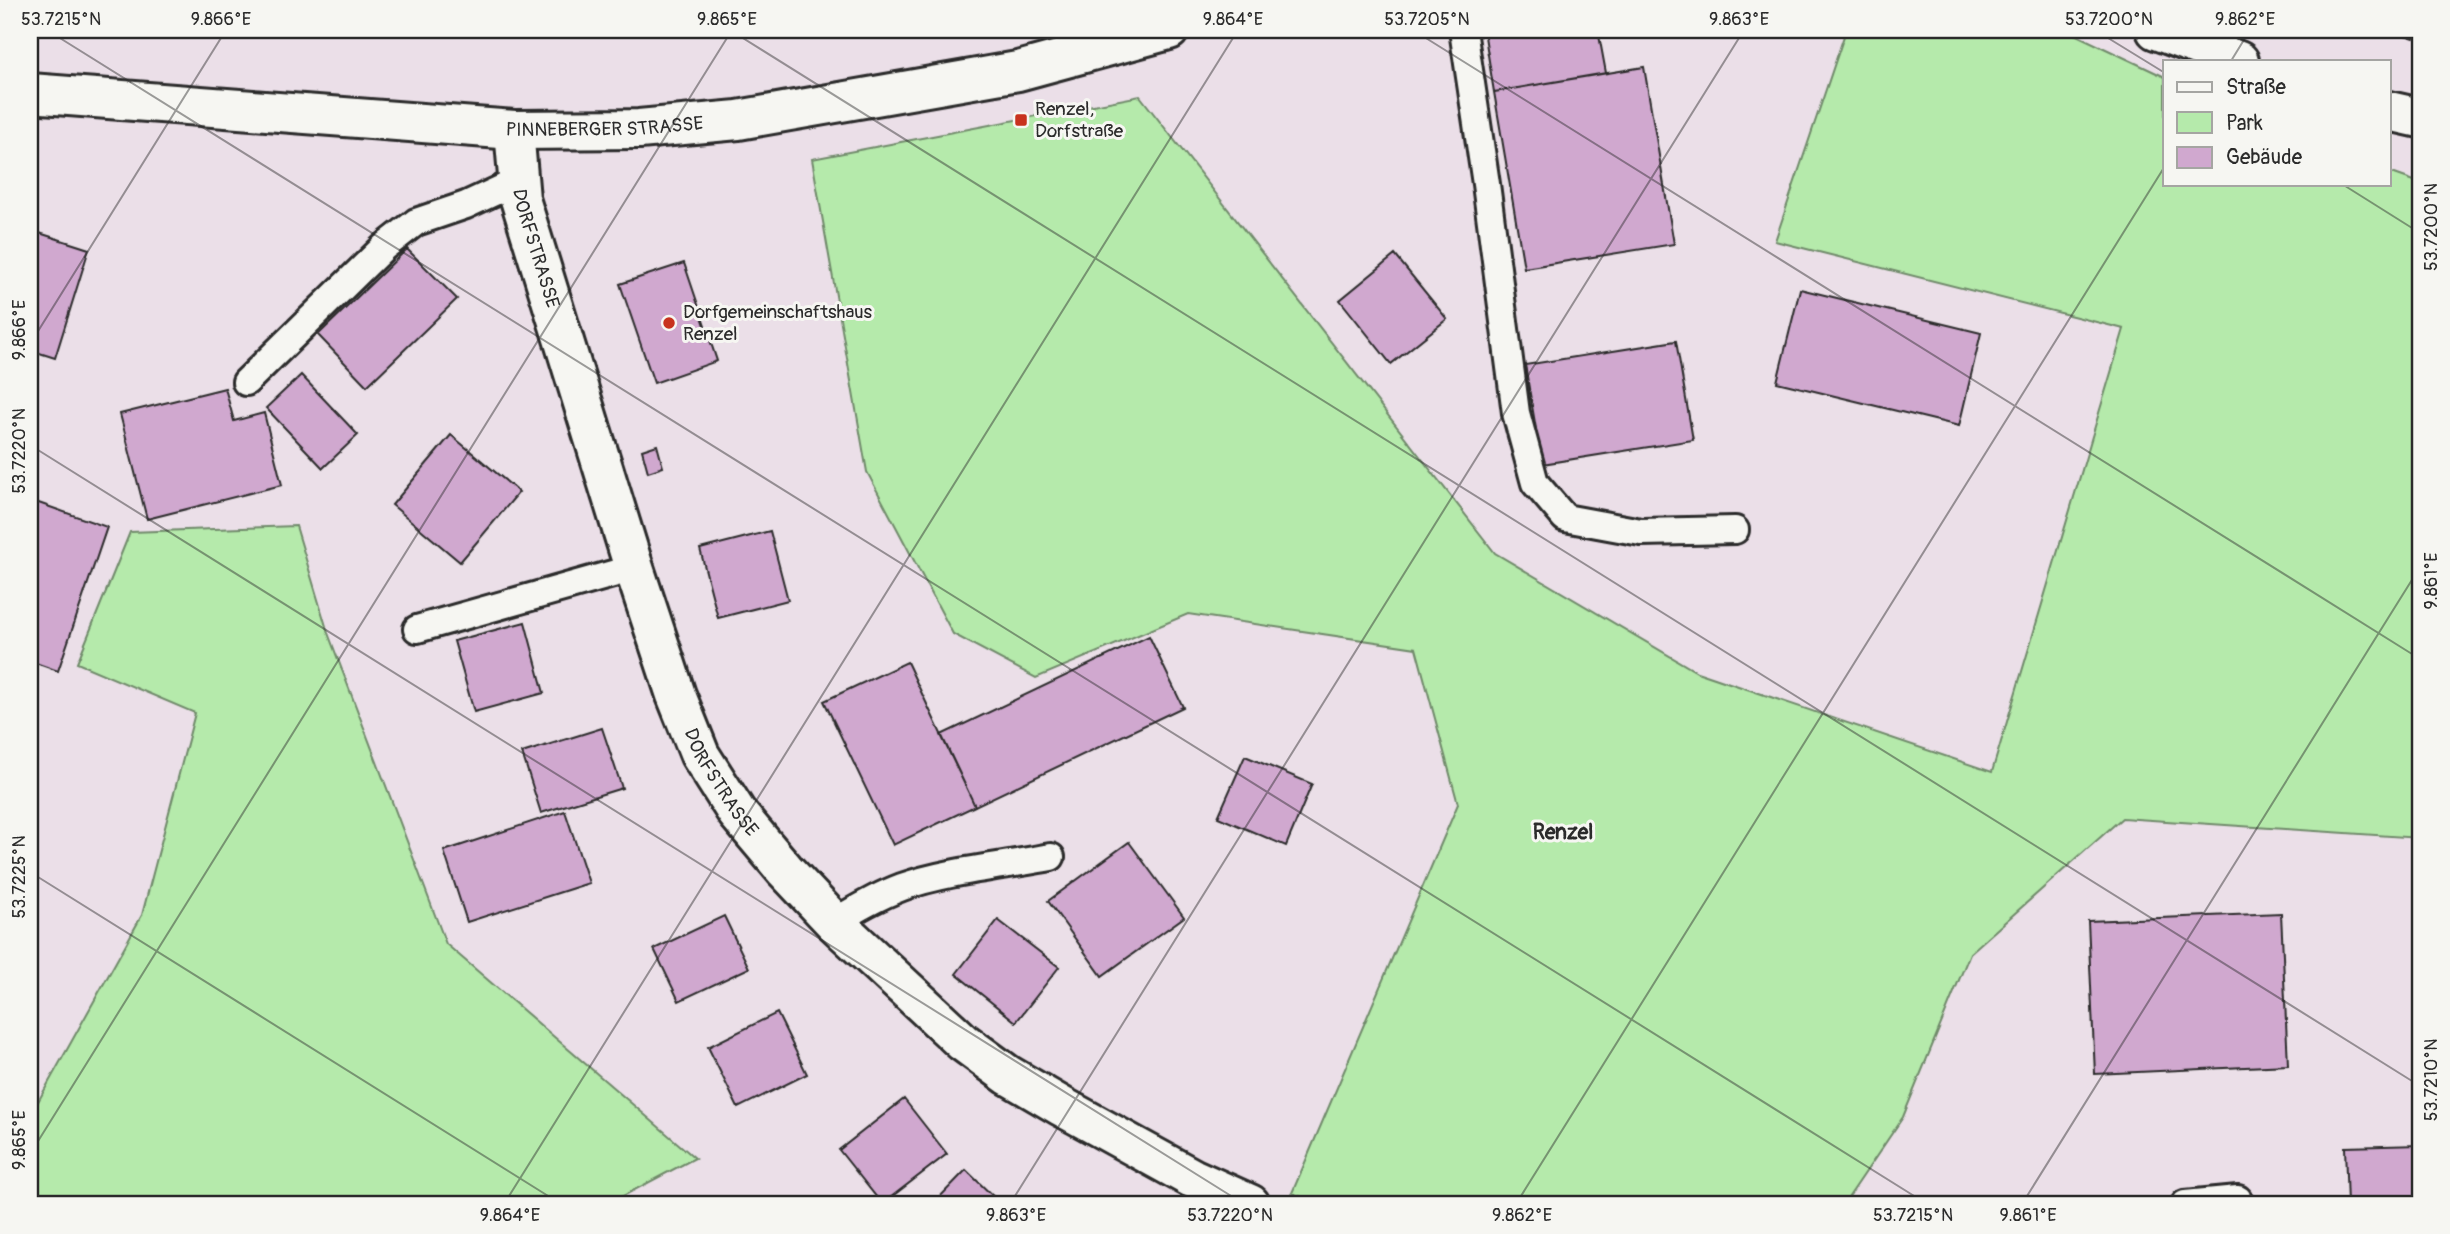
<svg xmlns="http://www.w3.org/2000/svg" width="2450" height="1234" font-family="Pangolin,sans-serif">
<style>
.green{fill:#b5eaab;stroke:#708a6b;stroke-width:2}
.building{fill:#d0a8cf;stroke:#2b2b2b;stroke-width:2}
.lines{fill:none;stroke-linecap:round;stroke-linejoin:round}
.lane-casing{stroke:#2b2b2b;stroke-width:32}
.street-casing{stroke:#2b2b2b;stroke-width:44}
.secondary-casing{stroke:#2b2b2b;stroke-width:44}
.lane{stroke:#f6f6f2;stroke-width:26}
.street{stroke:#f6f6f2;stroke-width:38}
.secondary{stroke:#f6f6f2;stroke-width:38}
.ticks{fill:none;stroke:#2b2b2b;stroke-width:2;stroke-opacity:0.45}
.poi-dot{fill:#c8321e;stroke:#f6f6f2;stroke-width:2.5}
.labels{text-anchor:middle;dominant-baseline:central;stroke-width:6;stroke-linejoin:round;paint-order:stroke}
.poi-label{font-size:19px;fill:#2b2b2b;stroke:#f6f6f2;text-anchor:start}
.street-label{font-size:19px;fill:#2b2b2b;stroke:#f6f6f2}
.neighbourhood-label{font-size:21px;font-weight:bold;fill:#2b2b2b;stroke:#f6f6f2}
.neatline{fill:none;stroke:#2b2b2b;stroke-width:2.5}
.ticks-label{font-size:18px;text-anchor:middle;fill:#2b2b2b}
</style>
<rect width="100%" height="100%" fill="#ebdfe8"/>
<filter id="ink" filterUnits="userSpaceOnUse"><feTurbulence type="fractalNoise" baseFrequency=".0143" numOctaves="2"/><feDisplacementMap in="SourceGraphic" scale="14" xChannelSelector="R" yChannelSelector="G"/><feConvolveMatrix kernelMatrix="1 2 1 2 8 2 1 2 1" color-interpolation-filters="sRGB"/></filter>
<g filter="url(#ink)">
<path class="green" d="M1846,30H2066L2165,77V184H2389V172L2420,183V838L2122,818L1970,953L1903,1117L1844,1204H1318L1292,1193L1458,804L1416,648L1188,614L1036,678L953,634L867,472L812,159L1140,96L1495,553L1697,672L1992,772L2124,329L1775,241Z
M296,526L328,633L446,944L695,1158L608,1204H30V1116L142,915L195,713L77,663L130,532Z"/>
<path class="building" d="M1484,30H1598L1606,73L1494,92Z
M2390,30H2417L2414,38Z
M1644,67L1674,244L1524,268L1494,92Z
M30,230L89,249L55,358L30,350Z
M407,249L457,299L367,386L318,335Z
M1395,255L1447,319L1391,364L1340,300Z
M684,263L717,361L654,383L620,284Z
M1800,289L1981,333L1959,426L1777,382Z
M1676,341L1693,440L1542,464L1525,365Z
M301,375L358,435L323,468L266,408Z
M225,388L234,421L264,413L282,485L147,519L120,414Z
M451,435L519,492L460,562L392,505Z
M657,445L663,467L648,472L642,450Z
M30,500L107,527L58,671L30,661Z
M770,531L788,600L718,618L700,549Z
M525,622L544,693L474,712L454,641Z
M1149,636L1183,707L975,806L941,735Z
M907,662L975,806L893,845L824,701Z
M602,728L622,788L541,813L522,753Z
M1245,756L1312,784L1286,846L1218,817Z
M565,811L589,883L467,922L444,851Z
M1129,842L1184,917L1102,976L1048,901Z
M2281,913L2288,1065L2095,1074L2088,921Z
M724,916L749,968L679,1001L654,949Z
M998,920L1059,967L1016,1022L956,974Z
M777,1013L807,1074L738,1108L708,1047Z
M904,1099L947,1154L882,1204L839,1150Z
M2420,1145V1204H2347L2345,1147Z
M966,1170L1001,1204H933Z"/>
<g class="lines">
<defs>
<path id="lane" d="M1463,30L1486,184L1516,413L1535,483L1565,518L1641,532L1735,530
M246,382L384,247L416,222L466,205L518,181
M417,629L634,568
M834,922C856,909 878,896 902,887C946,871 1004,866 1051,857
M2185,1204L2238,1199"/>
<g id="street">
<path id="s1" d="M514,130L520,199L634,568L676,695L700,755L737,813L785,870L834,922L963,1042L1008,1075L1061,1106L1192,1178L1250,1204"/>
</g>
<g id="secondary">
<path d="M2156,30L2239,61"/>
<path id="s2" d="M30,93L514,130L639,129L738,120L1018,71L1169,30"/>
<path d="M2389,111L2420,118"/>
</g>
</defs>
<use href="#lane" class="lane-casing"/>
<use href="#street" class="street-casing"/>
<use href="#secondary" class="secondary-casing"/>
<use href="#lane" class="lane"/>
<use href="#street" class="street"/>
<use href="#secondary" class="secondary"/>
</g>
</g>
<path class="ticks" d="M47,30L1927,1204M730,30L2420,1086M1413,30L2420,659M2095,30L2165,73M2231,61L2250,30M2342,184L2420,233M30,344L226,30M30,445L1244,1204M30,872L561,1204M30,1154L732,30M504,1204L1238,30M1010,1204L1744,30M1516,1204L2165,166M2022,1204L2420,567"/>
<g class="poi-dot">
<rect x="1014" y="113" width="14" height="14" rx="3.5"/>
<circle cx="669" cy="323" r="7"/>
</g>
<g class="labels">
<g class="poi-label">
<text x="1035" y="109">Renzel,<tspan x="1035" dy="22">Dorfstraße</tspan></text>
<text x="683" y="312">Dorfgemeinschaftshaus<tspan x="683" dy="22">Renzel</tspan></text>
</g>
<g class="street-label">
<text stroke="none"><textPath href="#s2" startOffset="576">PINNEBERGER STRASSE</textPath></text>
<text stroke="none"><textPath href="#s1" startOffset="121">DORFSTRASSE</textPath></text>
<text stroke="none"><textPath href="#s1" startOffset="688">DORFSTRASSE</textPath></text>
</g>
<g class="neighbourhood-label">
<text x="1563" y="832">Renzel</text>
</g>
</g>
<rect width="2450" height="1234" fill="none" stroke="#f6f6f2" stroke-width="77"/>
<rect x="2163" y="60" width="228" height="126" fill="#f6f6f2" stroke="#a5a5a2" stroke-width="2"/>
<rect x="2177" y="82" width="35" height="10" fill="#f6f6f2" stroke="#a5a5a2" stroke-width="2"/>
<text x="2226" y="94" font-size="21" fill="#2b2b2b">Straße</text>
<rect x="2177" y="112" width="35" height="21" fill="#b5eaab" stroke="#a5a5a2" stroke-width="2"/>
<text x="2226" y="130" font-size="21" fill="#2b2b2b">Park</text>
<rect x="2177" y="147" width="35" height="21" fill="#d0a8cf" stroke="#a5a5a2" stroke-width="2"/>
<text x="2226" y="164" font-size="21" fill="#2b2b2b">Gebäude</text>
<rect x="38" y="38" width="2374" height="1158" class="neatline"/>
<g class="ticks-label">
<text x="61" y="25">53.7215°N</text>
<text x="221" y="25">9.866°E</text>
<text x="727" y="25">9.865°E</text>
<text x="1233" y="25">9.864°E</text>
<text x="1427" y="25">53.7205°N</text>
<text x="1739" y="25">9.863°E</text>
<text x="2109" y="25">53.7200°N</text>
<text x="2245" y="25">9.862°E</text>
<text transform="translate(2431 227) rotate(-90)" y="6">53.7200°N</text>
<text transform="translate(19 330) rotate(-90)" y="6">9.866°E</text>
<text transform="translate(19 451) rotate(-90)" y="6">53.7220°N</text>
<text transform="translate(2431 581) rotate(-90)" y="6">9.861°E</text>
<text transform="translate(19 877) rotate(-90)" y="6">53.7225°N</text>
<text transform="translate(2431 1080) rotate(-90)" y="6">53.7210°N</text>
<text transform="translate(19 1140) rotate(-90)" y="6">9.865°E</text>
<text x="510" y="1221">9.864°E</text>
<text x="1016" y="1221">9.863°E</text>
<text x="1230" y="1221">53.7220°N</text>
<text x="1522" y="1221">9.862°E</text>
<text x="1913" y="1221">53.7215°N</text>
<text x="2028" y="1221">9.861°E</text>
</g>
</svg>
